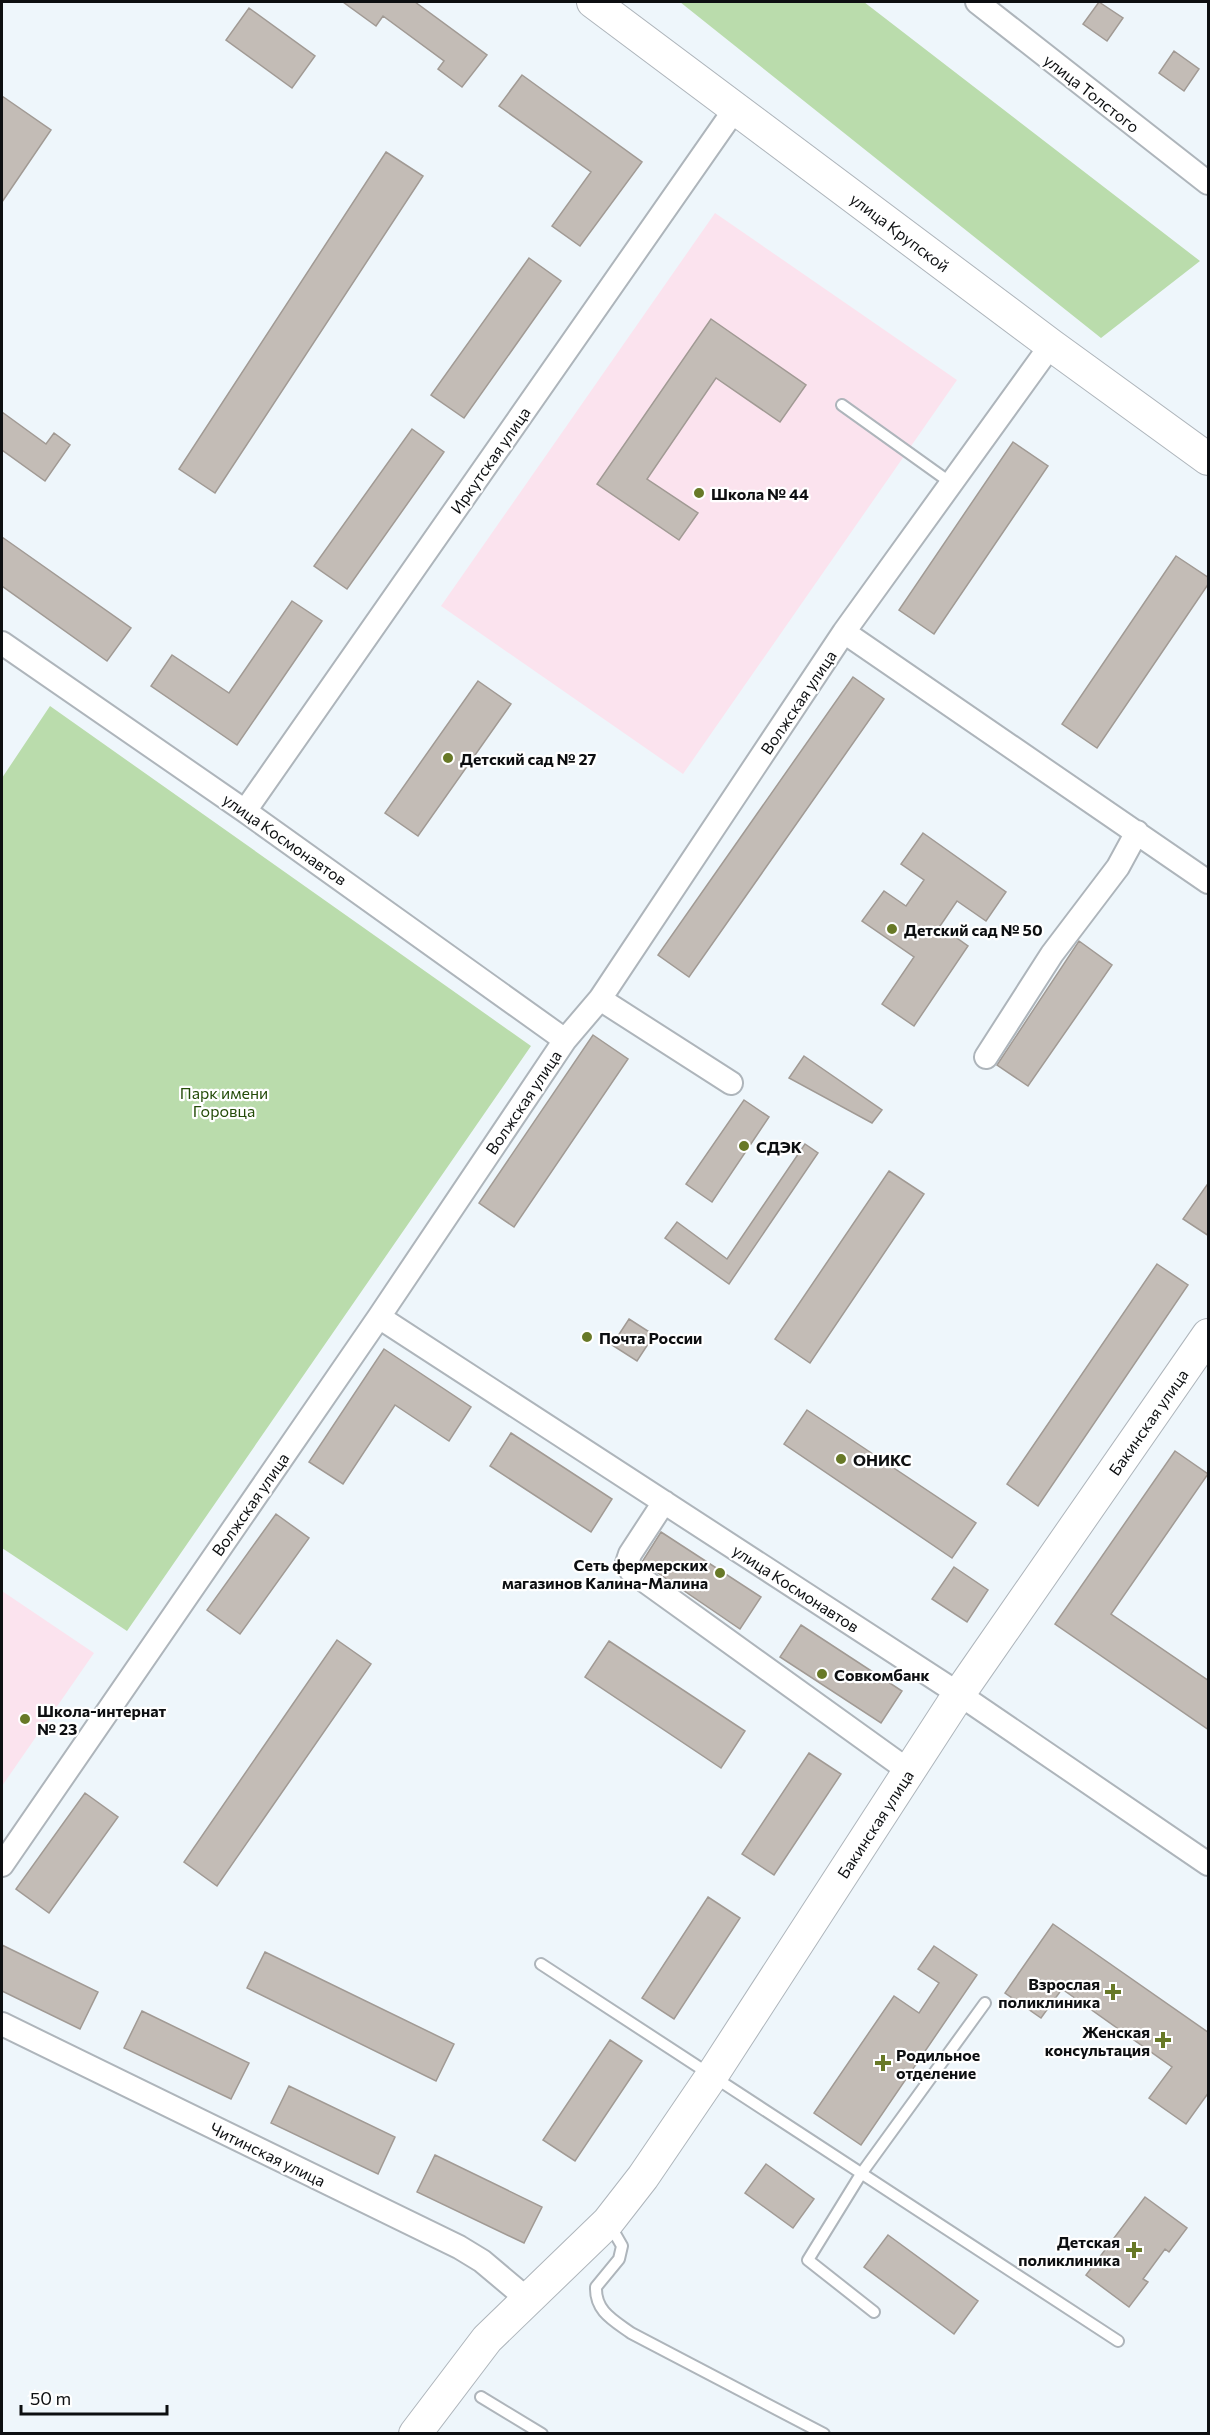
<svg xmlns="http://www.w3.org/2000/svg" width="1210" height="2435" font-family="Commissioner,sans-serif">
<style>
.education{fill:#fbe3ee}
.green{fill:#badcac}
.building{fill:#c3bcb6;stroke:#a19a94;stroke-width:1.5}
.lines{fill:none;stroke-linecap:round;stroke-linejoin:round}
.lane-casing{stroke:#aeb5bb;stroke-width:14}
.street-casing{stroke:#aeb5bb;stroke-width:26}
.secondary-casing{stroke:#aeb5bb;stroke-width:34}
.lane{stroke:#fff;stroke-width:10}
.street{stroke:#fff;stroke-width:22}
.secondary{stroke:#fff;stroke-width:32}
.poi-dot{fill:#687927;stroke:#fff;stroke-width:2}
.labels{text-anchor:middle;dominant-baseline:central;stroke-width:4.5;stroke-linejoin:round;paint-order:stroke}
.street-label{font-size:16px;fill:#0d0f11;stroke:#fff}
.poi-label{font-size:16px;font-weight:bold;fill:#0d0f11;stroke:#fff;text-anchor:start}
.park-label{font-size:16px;fill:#244c09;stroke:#fff}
</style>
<rect width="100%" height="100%" fill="#eef6fb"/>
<path class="education" d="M715,213L957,380L683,774L441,606Z
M2,1591L94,1653L2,1786Z"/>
<path class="green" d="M680,2H864L1200,261L1101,338Z
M50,706L531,1046L127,1631L2,1548V778Z"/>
<path class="building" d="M343,2H415L487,55L462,87L438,69L444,61L383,16L376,26Z
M1099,2L1123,18L1107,41L1083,24Z
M249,8L315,56L292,88L226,40Z
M1174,51L1199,69L1184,91L1159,73Z
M522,75L642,162L580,246L552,226L591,172L499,106Z
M2,96L51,130L2,202Z
M386,152L423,176L215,493L179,469Z
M529,258L561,281L464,418L431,395Z
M711,319L806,385L780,422L716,378L647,479L698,513L679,540L597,484Z
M2,412L46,444L54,433L70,445L45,481L2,450Z
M412,429L444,452L347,589L314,566Z
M1013,442L1048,466L934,634L899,610Z
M2,537L131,628L107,661L2,586Z
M1176,556L1209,578V583L1097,748L1062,724Z
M292,601L322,621L237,745L151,686L172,655L229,693Z
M853,677L884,699L689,977L658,955Z
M478,681L511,704L418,836L385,813Z
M923,833L1006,892L986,921L957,901L940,926L968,946L914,1026L882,1004L914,957L862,921L884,891L906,906L924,880L901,864Z
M1079,941L1112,965L1028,1086L997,1065Z
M593,1035L628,1059L514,1227L479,1203Z
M804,1056L882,1110L872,1123L789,1078Z
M744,1100L769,1117L712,1202L686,1184Z
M805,1144L818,1153L729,1284L665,1238L677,1222L727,1259Z
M889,1171L924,1194L810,1363L775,1339Z
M1209,1182V1236L1183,1219Z
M1157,1264L1188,1285L1038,1506L1007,1484Z
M629,1319L654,1335L637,1361L612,1345Z
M384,1349L471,1407L449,1441L395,1405L343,1484L309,1462Z
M807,1410L976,1523L952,1558L784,1444Z
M511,1433L612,1499L591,1532L490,1466Z
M1175,1451L1208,1474L1111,1614L1209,1681V1730L1055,1624Z
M276,1514L309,1538L240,1634L207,1610Z
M661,1532L761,1597L740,1629L642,1562Z
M954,1567L988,1590L967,1622L932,1599Z
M801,1625L902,1691L881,1723L780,1657Z
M337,1640L371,1664L217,1886L184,1862Z
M609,1641L745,1731L721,1768L585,1677Z
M809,1753L841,1774L774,1875L742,1854Z
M85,1793L118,1817L49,1913L16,1889Z
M708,1897L740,1918L674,2019L642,1998Z
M1053,1924L1209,2033V2092L1186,2124L1149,2098L1172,2067L1062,1989L1041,2018L1005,1993Z
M2,1945L98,1992L80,2029L2,1991Z
M934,1946L977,1975L861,2145L814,2113L894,1996L919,2013L939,1983L918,1969Z
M265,1952L454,2044L436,2081L247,1988Z
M142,2011L249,2063L231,2099L124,2048Z
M610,2040L642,2061L575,2161L543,2140Z
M289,2086L395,2137L378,2174L271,2123Z
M435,2155L542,2207L524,2243L417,2192Z
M766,2164L814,2199L793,2228L745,2193Z
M1145,2197L1187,2228L1169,2252L1165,2249L1143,2279L1148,2282L1129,2307L1086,2275Z
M888,2235L978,2301L954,2334L864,2267Z"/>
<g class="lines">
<defs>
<path id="lane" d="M842,405L951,483
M541,1964L1118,2341
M610,2225L622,2246L619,2259L596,2287C595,2311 613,2320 631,2333L824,2434
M874,2312L808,2260L861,2174L985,2003
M481,2397L542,2434"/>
<path id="street" d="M977,2L1208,183
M844,632L1208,882
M2,643L245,811L565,1040
M245,811L735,109
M600,999L731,1083
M986,1057L1052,954L1118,867L1137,832
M379,1317L959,1694L1208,1864
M664,1502L630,1554L627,1563L631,1571L909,1771
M2,1865L379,1317L565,1040L600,999L844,632L1051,345
M2,2024L459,2247L482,2261L526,2298"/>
<path id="secondary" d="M593,2L1051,345L1208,459
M415,2434L487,2339L608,2222L643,2177L711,2077L959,1694L1208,1335"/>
</defs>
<use href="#lane" class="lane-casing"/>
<use href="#street" class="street-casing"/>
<use href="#secondary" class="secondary-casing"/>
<use href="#lane" class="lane"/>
<use href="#street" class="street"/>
<use href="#secondary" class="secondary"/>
</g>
<g class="poi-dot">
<circle cx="699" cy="493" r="6"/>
<circle cx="448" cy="758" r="6"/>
<circle cx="892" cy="929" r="6"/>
<circle cx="744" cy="1146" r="6"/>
<circle cx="587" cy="1337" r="6"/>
<circle cx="841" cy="1459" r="6"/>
<circle cx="720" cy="1573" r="6"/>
<circle cx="822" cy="1674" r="6"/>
<circle cx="25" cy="1719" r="6"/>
<path d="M1110 1983h6v6h6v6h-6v6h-6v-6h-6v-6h6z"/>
<path d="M1160 2031h6v6h6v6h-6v6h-6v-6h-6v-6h6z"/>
<path d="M880 2054h6v6h6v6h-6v6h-6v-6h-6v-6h6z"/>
<path d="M1131 2241h6v6h6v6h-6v6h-6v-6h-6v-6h6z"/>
</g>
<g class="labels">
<g class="street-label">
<text transform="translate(1092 93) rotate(38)">улица Толстого</text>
<text transform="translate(900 232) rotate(37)">улица Крупской</text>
<text transform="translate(490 460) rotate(-55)">Иркутская улица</text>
<text transform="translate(798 702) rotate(-56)">Волжская улица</text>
<text transform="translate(285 839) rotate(35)">улица Космонавтов</text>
<text transform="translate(523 1102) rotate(-56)">Волжская улица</text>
<text transform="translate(1148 1422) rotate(-55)">Бакинская улица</text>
<text transform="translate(250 1504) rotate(-55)">Волжская улица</text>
<text transform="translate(796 1588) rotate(33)">улица Космонавтов</text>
<text transform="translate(875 1824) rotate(-57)">Бакинская улица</text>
<text transform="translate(268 2154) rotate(26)">Читинская улица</text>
</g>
<g class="poi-label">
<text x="711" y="493">Школа № 44</text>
<text x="460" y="758">Детский сад № 27</text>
<text x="904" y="929">Детский сад № 50</text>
<text x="756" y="1146">СДЭК</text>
<text x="599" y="1337">Почта России</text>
<text x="853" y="1459">ОНИКС</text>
<text x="708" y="1564" text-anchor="end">Сеть фермерских<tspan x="708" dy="18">магазинов Калина-Малина</tspan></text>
<text x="834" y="1674">Совкомбанк</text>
<text x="37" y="1710">Школа-интернат<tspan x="37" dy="18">№ 23</tspan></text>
<text x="1100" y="1983" text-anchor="end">Взрослая<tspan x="1100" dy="18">поликлиника</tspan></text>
<text x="1150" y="2031" text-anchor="end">Женская<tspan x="1150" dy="18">консультация</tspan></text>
<text x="896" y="2054">Родильное<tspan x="896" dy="18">отделение</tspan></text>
<text x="1120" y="2241" text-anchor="end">Детская<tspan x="1120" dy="18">поликлиника</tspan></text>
</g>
<g class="park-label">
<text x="224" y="1092">Парк имени<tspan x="224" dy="18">Горовца</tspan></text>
</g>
</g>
<rect width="1210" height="2435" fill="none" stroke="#0d0f11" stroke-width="6"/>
<path d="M21 2405v9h146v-9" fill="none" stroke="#0d0f11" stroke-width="3"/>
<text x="30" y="2405" font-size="18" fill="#0d0f11" stroke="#ffffff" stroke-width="4.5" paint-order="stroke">50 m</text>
</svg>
